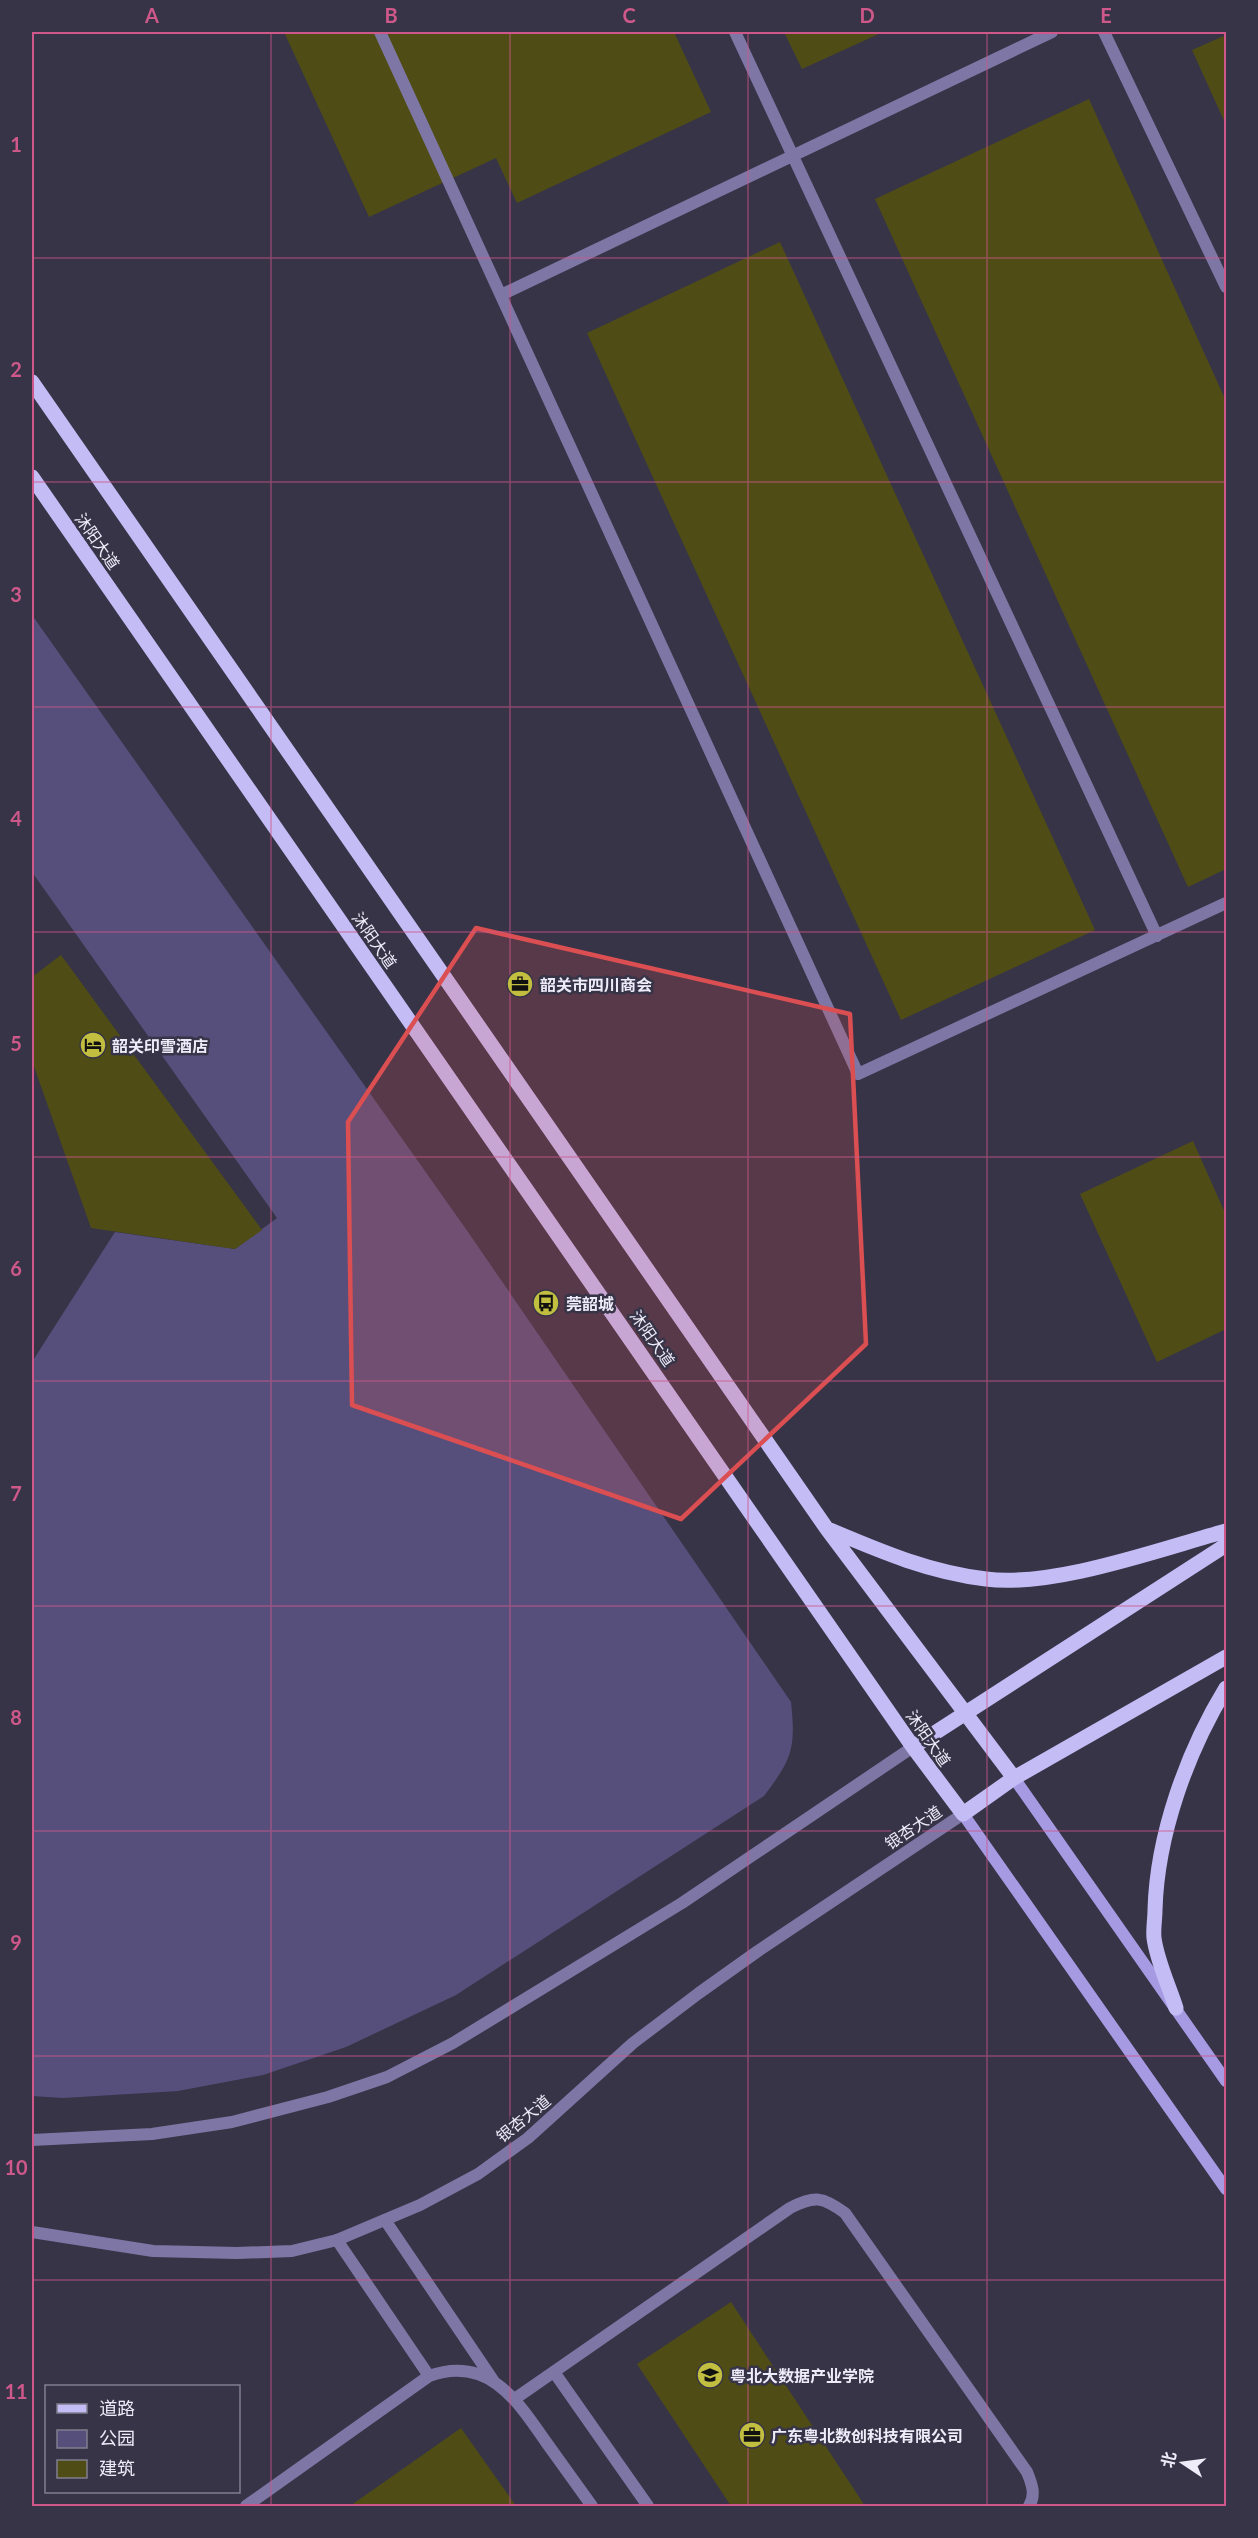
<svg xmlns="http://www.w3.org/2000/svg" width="1258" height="2538" font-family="Lato,'Noto Sans SC',sans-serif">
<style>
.green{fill:#574f7b}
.building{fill:#4f4d15}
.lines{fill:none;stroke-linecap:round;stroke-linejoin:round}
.service{stroke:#7e77a5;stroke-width:12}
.minor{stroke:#7e77a5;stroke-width:12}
.secondary{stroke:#a69ae3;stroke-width:12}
.primary{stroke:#c4bcf5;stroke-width:15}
.marked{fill:#db4f52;fill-opacity:0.2;stroke:#db4f52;stroke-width:4.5;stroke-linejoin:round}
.grid{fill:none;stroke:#cf588a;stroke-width:1.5;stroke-opacity:0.55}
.labels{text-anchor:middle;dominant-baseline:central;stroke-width:5;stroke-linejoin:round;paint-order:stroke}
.street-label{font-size:16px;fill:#eeecf9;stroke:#373448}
.poi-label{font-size:16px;font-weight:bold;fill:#eeecf9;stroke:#373448;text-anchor:start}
.neatline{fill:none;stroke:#cf588a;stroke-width:2}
.grid-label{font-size:20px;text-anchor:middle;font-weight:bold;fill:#cf588a}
</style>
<rect width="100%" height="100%" fill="#373448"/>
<path class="green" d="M32,615L468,1232L791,1702C796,1749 792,1759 764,1796L456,1995L346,2047L263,2075L178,2091L63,2098L32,2096V1362L115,1232L235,1249L277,1218L32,872Z"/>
<path class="building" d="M284,32H674L711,112L517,203L496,158L369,217Z
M784,32H883L802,69Z
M1226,35V125L1192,50Z
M1089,99L1226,401V869L1188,887L875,199Z
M780,242L1095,930L901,1020L587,333Z
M61,955L262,1230L235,1249L91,1228L32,1061V977Z
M1193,1141L1226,1215V1329L1157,1362L1080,1194Z
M731,2302L865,2506H731L637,2364Z
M461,2428L516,2506H350Z"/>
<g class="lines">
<path class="service" d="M380,32L858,1074L1226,903
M735,32L1157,936
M1104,32L1226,287
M501,295L1052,32
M385,2220L493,2380
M337,2240L429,2376
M554,2372L648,2506
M516,2398L790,2208C815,2195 823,2197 845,2213L1027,2472C1032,2484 1036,2495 1029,2506
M246,2506L429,2376C488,2355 517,2400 546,2442C561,2463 577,2485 592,2506"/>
<path class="minor" d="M32,2140L152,2134L232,2122L328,2097L387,2077L453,2043L682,1903L913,1747
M32,2232L153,2251L237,2253L292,2251L337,2240L420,2205L478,2174L528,2138L633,2043L699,1993L758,1951L963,1814"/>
<path class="secondary" d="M1014,1778L1226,2081
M963,1814L1226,2189"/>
<path class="primary" d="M32,382L827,1529L1014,1778
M32,477L913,1747L963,1814L1014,1778L1226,1657
M830,1530C882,1552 929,1572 986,1579C1053,1588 1160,1549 1226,1531
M913,1747L1226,1545
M1176,2008C1169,1986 1157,1961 1154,1938C1153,1929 1155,1919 1155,1910C1157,1835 1187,1752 1226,1688"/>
</g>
<path class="marked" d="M476,928L850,1014L866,1344L681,1519L352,1405L348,1122Z"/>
<path class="grid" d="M271,32V2506M510,32V2506M748,32V2506M987,32V2506M32,258H1226M32,482H1226M32,707H1226M32,932H1226M32,1157H1226M32,1381H1226M32,1606H1226M32,1831H1226M32,2056H1226M32,2280H1226"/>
<defs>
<symbol id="office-disc" viewBox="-11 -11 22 22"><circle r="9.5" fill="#c1be40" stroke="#373448"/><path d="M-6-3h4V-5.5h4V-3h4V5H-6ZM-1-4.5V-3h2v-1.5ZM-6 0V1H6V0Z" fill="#111"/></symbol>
<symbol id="hotel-disc" viewBox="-11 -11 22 22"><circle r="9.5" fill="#c1be40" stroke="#373448"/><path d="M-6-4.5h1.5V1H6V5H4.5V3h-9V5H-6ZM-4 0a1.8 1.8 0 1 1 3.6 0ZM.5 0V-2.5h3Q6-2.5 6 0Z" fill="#111"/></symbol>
<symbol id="bus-disc" viewBox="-11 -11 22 22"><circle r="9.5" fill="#c1be40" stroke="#373448"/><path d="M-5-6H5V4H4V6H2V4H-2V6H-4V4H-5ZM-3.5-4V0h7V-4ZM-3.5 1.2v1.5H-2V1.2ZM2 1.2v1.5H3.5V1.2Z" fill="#111"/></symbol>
<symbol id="university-disc" viewBox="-11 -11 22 22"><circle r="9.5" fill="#c1be40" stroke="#373448"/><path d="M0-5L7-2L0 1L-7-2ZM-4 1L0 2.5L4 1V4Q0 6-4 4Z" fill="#111"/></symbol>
</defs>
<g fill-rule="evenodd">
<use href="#office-disc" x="505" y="969" width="30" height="30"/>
<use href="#hotel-disc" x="78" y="1030" width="30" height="30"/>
<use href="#bus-disc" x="531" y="1288" width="30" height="30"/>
<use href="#university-disc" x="695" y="2360" width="30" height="30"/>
<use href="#office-disc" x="737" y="2420" width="30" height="30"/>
</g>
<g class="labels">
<g class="street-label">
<text transform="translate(98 541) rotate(55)">沐阳大道</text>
<text transform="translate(375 940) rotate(55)">沐阳大道</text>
<text transform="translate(653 1338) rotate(55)">沐阳大道</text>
<text transform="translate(929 1738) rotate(55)">沐阳大道</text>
<text transform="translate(913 1827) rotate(-34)">银杏大道</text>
<text transform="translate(523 2118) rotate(-39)">银杏大道</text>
</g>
<g class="poi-label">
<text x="540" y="984">韶关市四川商会</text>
<text x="112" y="1045">韶关印雪酒店</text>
<text x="566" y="1303">莞韶城</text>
<text x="730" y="2375">粤北大数据产业学院</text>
<text x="771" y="2435">广东粤北数创科技有限公司</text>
</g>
</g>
<rect width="1258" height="2538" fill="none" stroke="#373448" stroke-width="66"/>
<rect x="45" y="2385" width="195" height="108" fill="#373448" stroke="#807e8f" stroke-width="1.5"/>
<rect x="57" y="2404" width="30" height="9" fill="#c4bcf5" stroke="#807e8f" stroke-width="1.5"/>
<text x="99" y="2415" font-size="18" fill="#eeecf9">道路</text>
<rect x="57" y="2430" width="30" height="18" fill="#574f7b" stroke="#807e8f" stroke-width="1.5"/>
<text x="99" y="2445" font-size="18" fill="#eeecf9">公园</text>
<rect x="57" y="2460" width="30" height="18" fill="#4f4d15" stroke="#807e8f" stroke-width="1.5"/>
<text x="99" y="2475" font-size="18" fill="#eeecf9">建筑</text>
<g transform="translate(1183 2463) rotate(283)" stroke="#373448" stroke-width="4.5" paint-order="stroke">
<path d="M0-4.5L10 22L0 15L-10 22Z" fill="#eeecf9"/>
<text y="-9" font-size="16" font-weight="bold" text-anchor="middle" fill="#eeecf9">北</text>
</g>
<rect x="33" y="33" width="1192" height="2472" class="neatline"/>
<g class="grid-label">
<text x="152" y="23">A</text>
<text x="391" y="23">B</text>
<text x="629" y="23">C</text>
<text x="867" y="23">D</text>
<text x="1106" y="23">E</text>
<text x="16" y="152">1</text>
<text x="16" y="377">2</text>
<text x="16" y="602">3</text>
<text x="16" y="826">4</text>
<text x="16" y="1051">5</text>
<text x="16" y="1276">6</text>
<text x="16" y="1501">7</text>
<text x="16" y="1725">8</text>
<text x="16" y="1950">9</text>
<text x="16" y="2175">10</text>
<text x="16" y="2399">11</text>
</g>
</svg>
